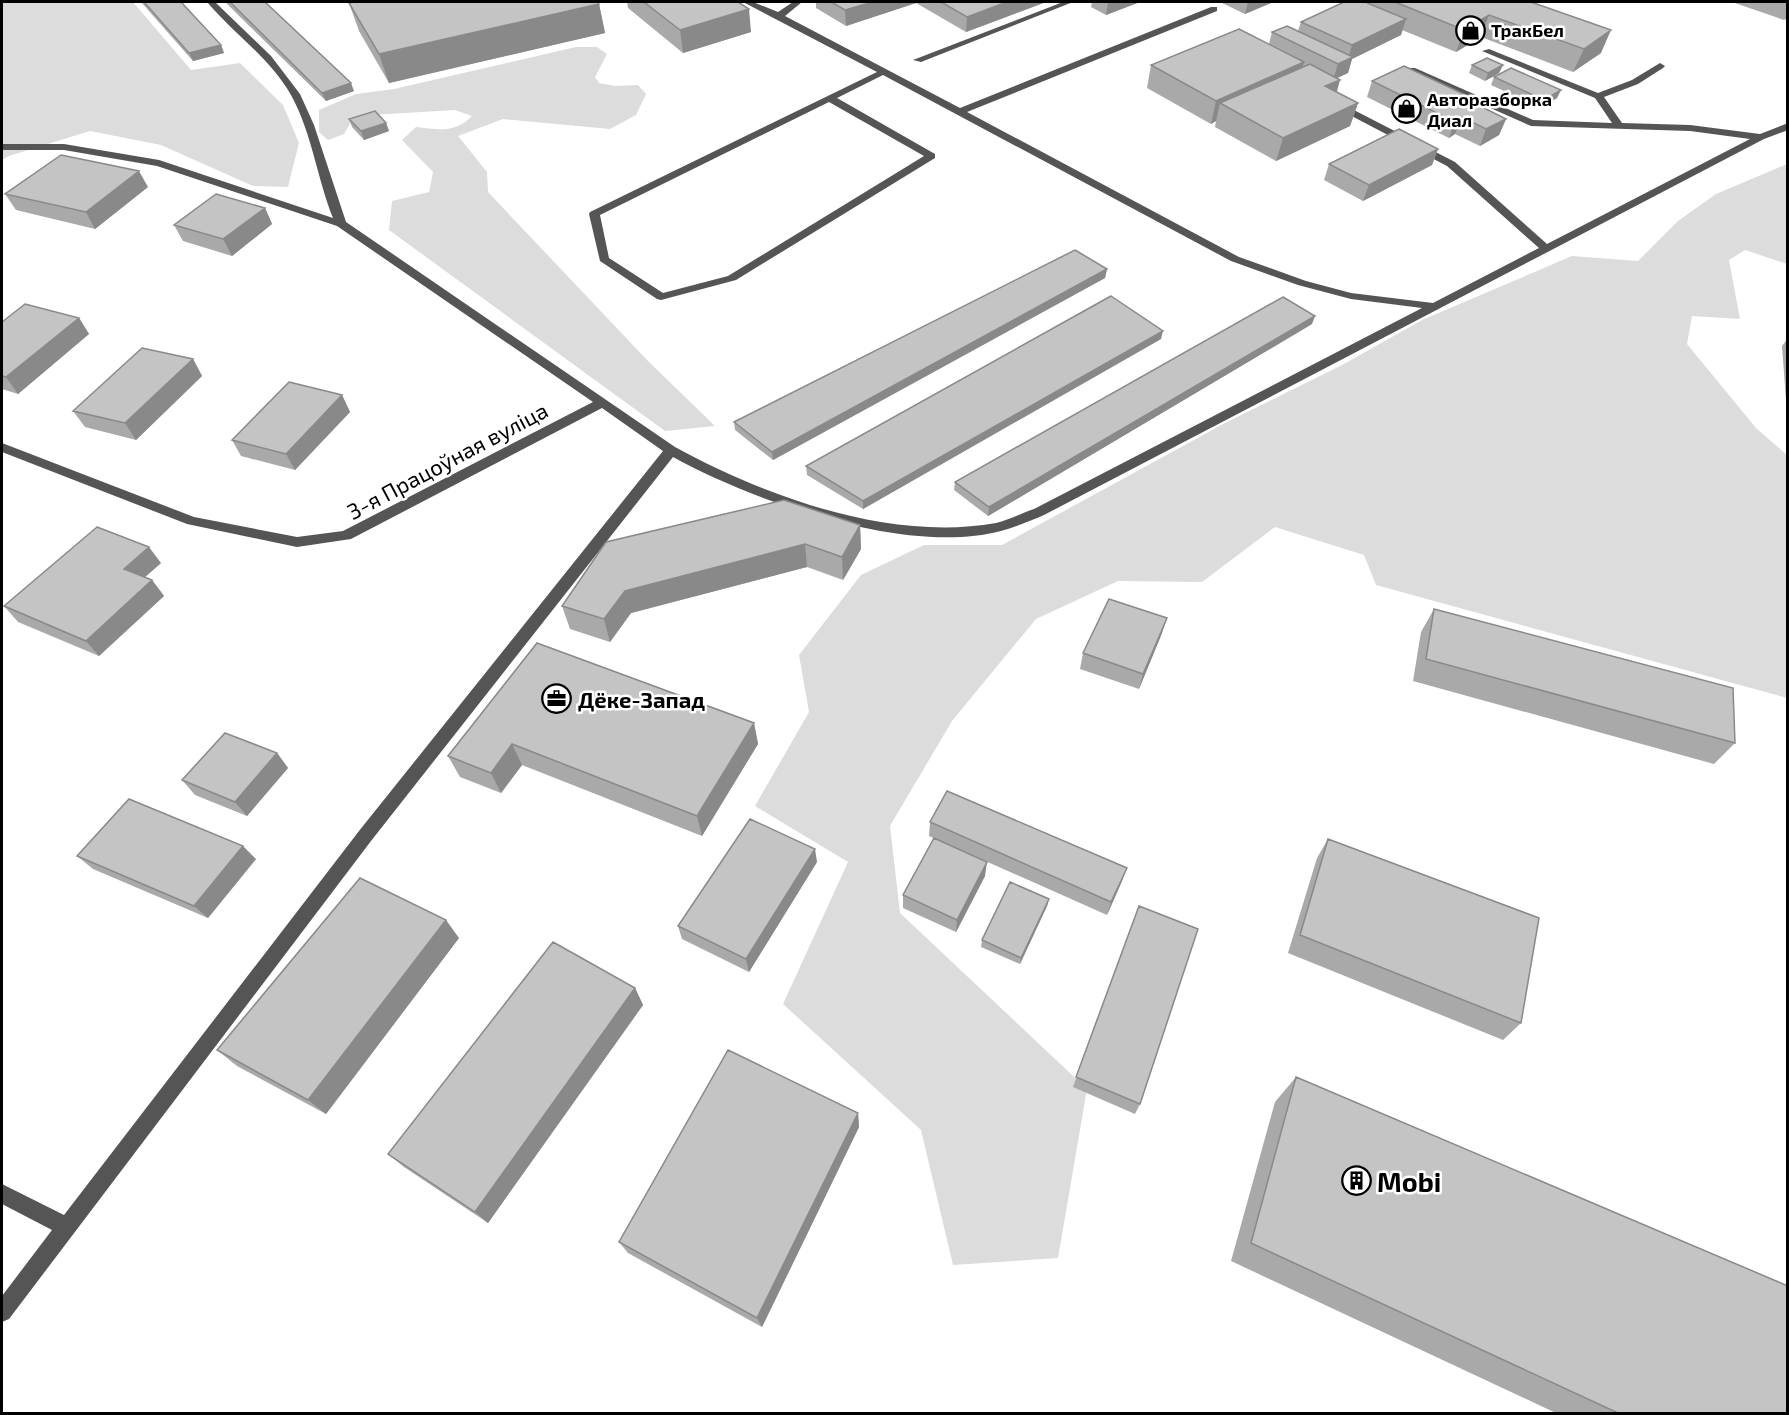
<svg xmlns="http://www.w3.org/2000/svg" width="1789" height="1415" font-family="'Exo 2',sans-serif">
<style>
.green{fill:#dcdcdc}
.lines{fill:none;stroke-linecap:round;stroke-linejoin:round}
.minor{fill:#555;fill-rule:evenodd}
.wall{fill:#a9a9a9}
.shaded-wall{fill:#898989}
.building{fill:#c4c4c4;stroke:#898989;stroke-width:1.5}
.labels{text-anchor:middle;dominant-baseline:central;stroke-width:5;stroke-linejoin:round;paint-order:stroke}
.far-poi-label{font-size:18px;font-weight:bold;fill:#000;stroke:#fff;text-anchor:start}
.street-label{font-size:22px;fill:#000;stroke:#fff}
.poi-label{font-size:22px;font-weight:bold;fill:#000;stroke:#fff;text-anchor:start}
.near-poi-label{font-size:27px;font-weight:bold;fill:#000;stroke:#fff;text-anchor:start}
</style>
<rect width="100%" height="100%" fill="#fff"/>
<path class="green" d="M2,2H133L191,70L240,63L283,105L299,143L288,187L253,186L161,145L90,131L9,156L2,160Z
M576,47H597L607,54L595,77L599,83L615,86L638,85L646,94L636,115L610,129L503,119L458,136L487,172L488,192L647,360L715,426L665,431L389,230L392,201L429,192L433,172L402,140L416,127C438,130 456,133 472,116L455,110L371,115L351,122L344,134L328,140L319,132V110L356,94L394,89Z
M1787,164V264L1745,250L1729,260L1740,319L1692,316L1687,344L1756,428L1787,455V698L1376,585L1364,555L1275,527L1202,582L1118,581L1036,619L952,721L890,826L900,913L1087,1089L1058,1258L953,1265L921,1130L783,1004L848,862L755,806L809,712L799,655L861,575L924,545H1002L1225,423L1344,364L1422,320L1572,256L1638,261L1678,221L1716,194Z"/>
<g class="lines">
<path class="minor" d="M207,2H215L271,56L300,94L314,125L346,222L675,447C766,497 891,542 996,523C1009,520 1022,513 1034,509L1422,308L1351,299L1298,285L1231,261L883,75L837,98L935,154V158L736,280L661,300L657,299L600,261L589,214L590,212L877,72L743,2H753L778,12L793,2H802L785,16L960,108L1211,7H1217V11L967,112L1239,257L1306,281L1351,293L1433,303L1539,248L1447,166L1344,112V108H1350L1455,162L1547,244L1750,139L1690,131L1531,126L1409,72V68H1415L1533,120L1612,123L1595,98L1482,51L1489,49L1598,93L1632,80L1660,63L1665,66L1663,68L1638,84L1604,97L1622,123L1690,125L1760,134L1788,123V130L1764,139L1044,515C1030,521 1015,527 1001,531C907,556 755,502 673,457L371,841L9,1319L2,1322V1296L52,1230L2,1204V1184L64,1215L359,831L663,451L602,408L351,539L297,547L187,524L2,452V443L194,517L297,537L343,531L593,402L337,226L157,166L64,150H2V144H64L159,160L333,218C317,178 312,133 291,95C270,58 234,34 207,2ZM829,102L924,156L728,276L663,293L609,258L600,215Z
M1063,2H1073L921,62L913,60Z"/>
</g>
<path class="wall" d="M141,2H181L221,45L224,53L193,61Z
M225,2H265L354,91L326,101Z
M627,2H738L751,32L683,53L628,8Z
M816,2H1046L966,32L916,3L846,26L816,8Z
M1092,2H1140L1106,15L1091,7Z
M1220,2H1273L1245,14Z
M1366,2H1531L1601,53L1573,72L1481,37L1456,52L1402,30L1401,35L1352,59L1348,73L1337,78V92L1358,103L1350,126L1276,161L1215,127L1216,121L1211,124L1147,88L1151,65L1269,44L1272,32L1298,31L1301,22Z
M1732,2H1788V18L1784,20Z
M349,3L599,4L605,33L389,83L359,31Z
M1472,65H1503L1499,73L1485,81L1469,73Z
M1494,77L1557,98L1541,108L1491,85Z
M1372,81L1487,105L1485,109L1506,119L1499,135L1480,146L1455,134L1449,138L1367,97Z
M349,119L386,123L389,131L364,140L352,127Z
M1438,149L1432,165L1363,201L1324,180L1329,164Z
M148,187L95,229L16,210L5,194Z
M265,208L272,224L232,256L183,241L174,225Z
M1107,269L1105,278L773,460L735,430L734,422Z
M79,318L89,334L18,394L2,389V322Z
M1312,324L988,516L954,490L955,482Z
M1788,338V400H1786L1782,346Z
M1161,339L863,509L807,475L806,466Z
M193,359L202,376L136,440L85,427L73,411Z
M342,395L350,412L295,470L241,456L232,440Z
M860,525L861,549L843,580L807,567L631,613L610,642L570,629L562,606Z
M161,563L145,577L152,580L164,596L99,656L18,622L4,606Z
M1434,609L1735,743L1714,764L1413,681L1421,632Z
M1162,633L1139,689L1080,669L1083,653Z
M537,643L754,723L758,744L702,836L522,765L501,793L460,777L448,756Z
M277,753L288,768L247,816L195,795L182,780Z
M930,822L1122,881L1107,915L929,836Z
M1328,839L1521,1023L1503,1040L1288,953L1317,858Z
M77,856L256,859L208,918L93,869Z
M817,862L749,972L682,939L678,926Z
M985,876L956,932L903,908V895Z
M1049,899L1047,906L1020,964L981,947L982,940Z
M1139,906L1140,1104L1135,1114L1073,1087Z
M459,938L326,1114L237,1066L217,1050Z
M635,988L643,1005L488,1223L404,1167L388,1154Z
M1296,1077L1788,1413H1556L1231,1261L1275,1102Z
M858,1113L859,1127L762,1327L628,1253L619,1242Z"/>
<path class="shaded-wall" d="M873,2H916V3L846,26L845,10Z
M1007,2H1046L966,32L967,17Z
M1108,2H1140L1106,15Z
M1248,2H1273L1245,14Z
M599,4L605,33L389,83L379,54Z
M749,9L751,32L683,53L680,30Z
M1489,15L1481,37L1456,52L1464,30Z
M1406,19L1401,35L1352,59L1348,73L1333,80L1338,64L1348,59L1352,45Z
M1611,30L1601,53L1573,72L1584,49Z
M221,45L224,53L193,61L189,53Z
M1304,62L1298,85L1220,103L1216,121L1211,124L1216,101Z
M1503,65L1499,73L1485,81L1488,73Z
M1340,80L1334,103L1325,86Z
M351,83L354,91L326,101L322,93Z
M1561,90L1557,98L1541,108L1544,100Z
M1358,103L1350,126L1276,161L1283,138Z
M1462,117L1455,134L1449,138L1455,122Z
M1506,119L1499,135L1480,146L1486,129Z
M386,123L389,131L364,140L361,131Z
M1438,149L1432,165L1363,201L1369,185Z
M139,171L148,187L95,229L86,212Z
M265,208L272,224L232,256L223,239Z
M1107,269L1105,278L773,460L772,452Z
M1315,316L1312,324L988,516L989,507Z
M79,318L89,334L18,394L6,377Z
M1163,331L1161,339L863,509V501Z
M193,359L202,376L136,440L125,423Z
M342,395L350,412L295,470L286,454Z
M860,525L861,549L843,580L842,557Z
M805,544L807,567L631,613L610,642L604,619L625,591Z
M149,547L161,563L136,585L124,569Z
M152,580L164,596L99,656L86,641Z
M1167,618L1162,633L1139,689L1143,674Z
M754,723L758,744L702,836L697,816Z
M512,744L522,765L501,793L491,773Z
M277,753L288,768L247,816L235,802Z
M243,846L256,859L208,918L194,906Z
M815,849L817,862L749,972L746,959Z
M987,862L985,876L956,932L957,920Z
M1127,868L1122,881L1107,915L1111,902Z
M1049,899L1047,906L1020,964L1021,958Z
M446,920L459,938L326,1114L308,1100Z
M635,988L643,1005L488,1223L475,1212Z
M858,1113L859,1127L762,1327L757,1318Z"/>
<path class="building" d="M144,2H181L221,45L189,53Z
M230,2H265L351,83L322,93Z
M355,2H597L599,4L379,54L349,3Z
M644,2H738L749,9L680,30Z
M831,2H873L845,10Z
M941,2H1007L967,17Z
M1344,2H1365L1406,19L1352,45L1301,22Z
M1395,2H1531L1611,30L1584,49L1489,15L1464,30Z
M1287,26L1353,57L1338,64L1272,32Z
M1239,29L1304,62L1216,101L1151,65Z
M1487,58L1503,65L1488,73L1472,65Z
M1310,64L1340,80L1325,86L1358,103L1283,138L1220,103Z
M1404,66L1487,105L1482,107L1506,119L1486,129L1462,117L1455,122L1372,81Z
M1511,68L1561,90L1544,100L1494,77Z
M375,111L386,123L361,131L349,119Z
M1399,129L1438,149L1369,185L1329,164Z
M61,155L139,171L86,212L5,194Z
M216,194L265,208L223,239L174,225Z
M1075,250L1107,269L772,452L734,422Z
M1111,296L1163,331L863,501L806,466Z
M1283,297L1315,316L989,507L955,482Z
M25,304L79,318L6,377L2,376V322Z
M142,348L193,359L125,423L73,411Z
M289,382L342,395L286,454L232,440Z
M784,500L860,525L842,557L805,544L625,591L604,619L562,606L606,542Z
M97,527L149,547L124,569L152,580L86,641L4,606Z
M1109,599L1167,618L1143,674L1083,653Z
M1434,609L1733,688L1735,743L1426,659Z
M537,643L754,723L697,816L512,744L491,773L448,756Z
M225,733L277,753L235,802L182,780Z
M947,791L1127,868L1111,902L930,822Z
M129,799L243,846L194,906L77,856Z
M750,819L815,849L746,959L678,926Z
M934,838L987,862L957,920L903,895Z
M1328,839L1539,918L1521,1023L1300,935Z
M360,878L446,920L308,1100L217,1050Z
M1010,882L1049,899L1021,958L982,940Z
M1139,906L1198,929L1140,1104L1076,1077Z
M553,942L635,988L475,1212L388,1154Z
M728,1050L858,1113L757,1318L619,1242Z
M1296,1077L1788,1286V1413H1618L1251,1243Z"/>
<defs>
<symbol id="shop-ring" viewBox="-11 -11 22 22"><circle r="9.5" fill="#fff" stroke="#000" stroke-width="1.5"/><path d="M-5-2.5h2.3a2.7 3.5 0 0 1 5.4 0H5L5.5 6h-11ZM-1.5-2.5h3a1.5 2.3 0 0 0-3 0Z" fill="#000"/></symbol>
<symbol id="office-ring" viewBox="-11 -11 22 22"><circle r="9.5" fill="#fff" stroke="#000" stroke-width="1.5"/><path d="M-6-3h4V-5.5h4V-3h4V5H-6ZM-1-4.5V-3h2v-1.5ZM-6 0V1H6V0Z" fill="#000"/></symbol>
<symbol id="building-ring" viewBox="-11 -11 22 22"><circle r="9.5" fill="#fff" stroke="#000" stroke-width="1.5"/><path d="M-4-6H4V6H1V3H-1V6H-4ZM-2.5-4.3h1.7v1.8h-1.7ZM.8-4.3h1.7v1.8H.8ZM-2.5-1h1.7V.8h-1.7ZM.8-1h1.7V.8H.8Z" fill="#000"/></symbol>
</defs>
<g fill-rule="evenodd">
<use href="#shop-ring" x="1454" y="14" width="33" height="33"/>
<use href="#shop-ring" x="1390" y="92" width="33" height="33"/>
<use href="#office-ring" x="540" y="682" width="33" height="33"/>
<use href="#building-ring" x="1340" y="1164" width="33" height="33"/>
</g>
<g class="labels">
<g class="far-poi-label">
<text x="1491" y="30">ТракБел</text>
<text x="1427" y="99">Авторазборка<tspan x="1427" dy="21">Диал</tspan></text>
</g>
<g class="street-label">
<text transform="translate(447 460) rotate(-28)">3-я Працоўная вуліца</text>
</g>
<g class="poi-label">
<text x="578" y="699">Дёке-Запад</text>
</g>
<g class="near-poi-label">
<text x="1377" y="1181">Mobi</text>
</g>
</g>
<rect width="1789" height="1415" fill="none" stroke="#000000" stroke-width="6"/>
</svg>
